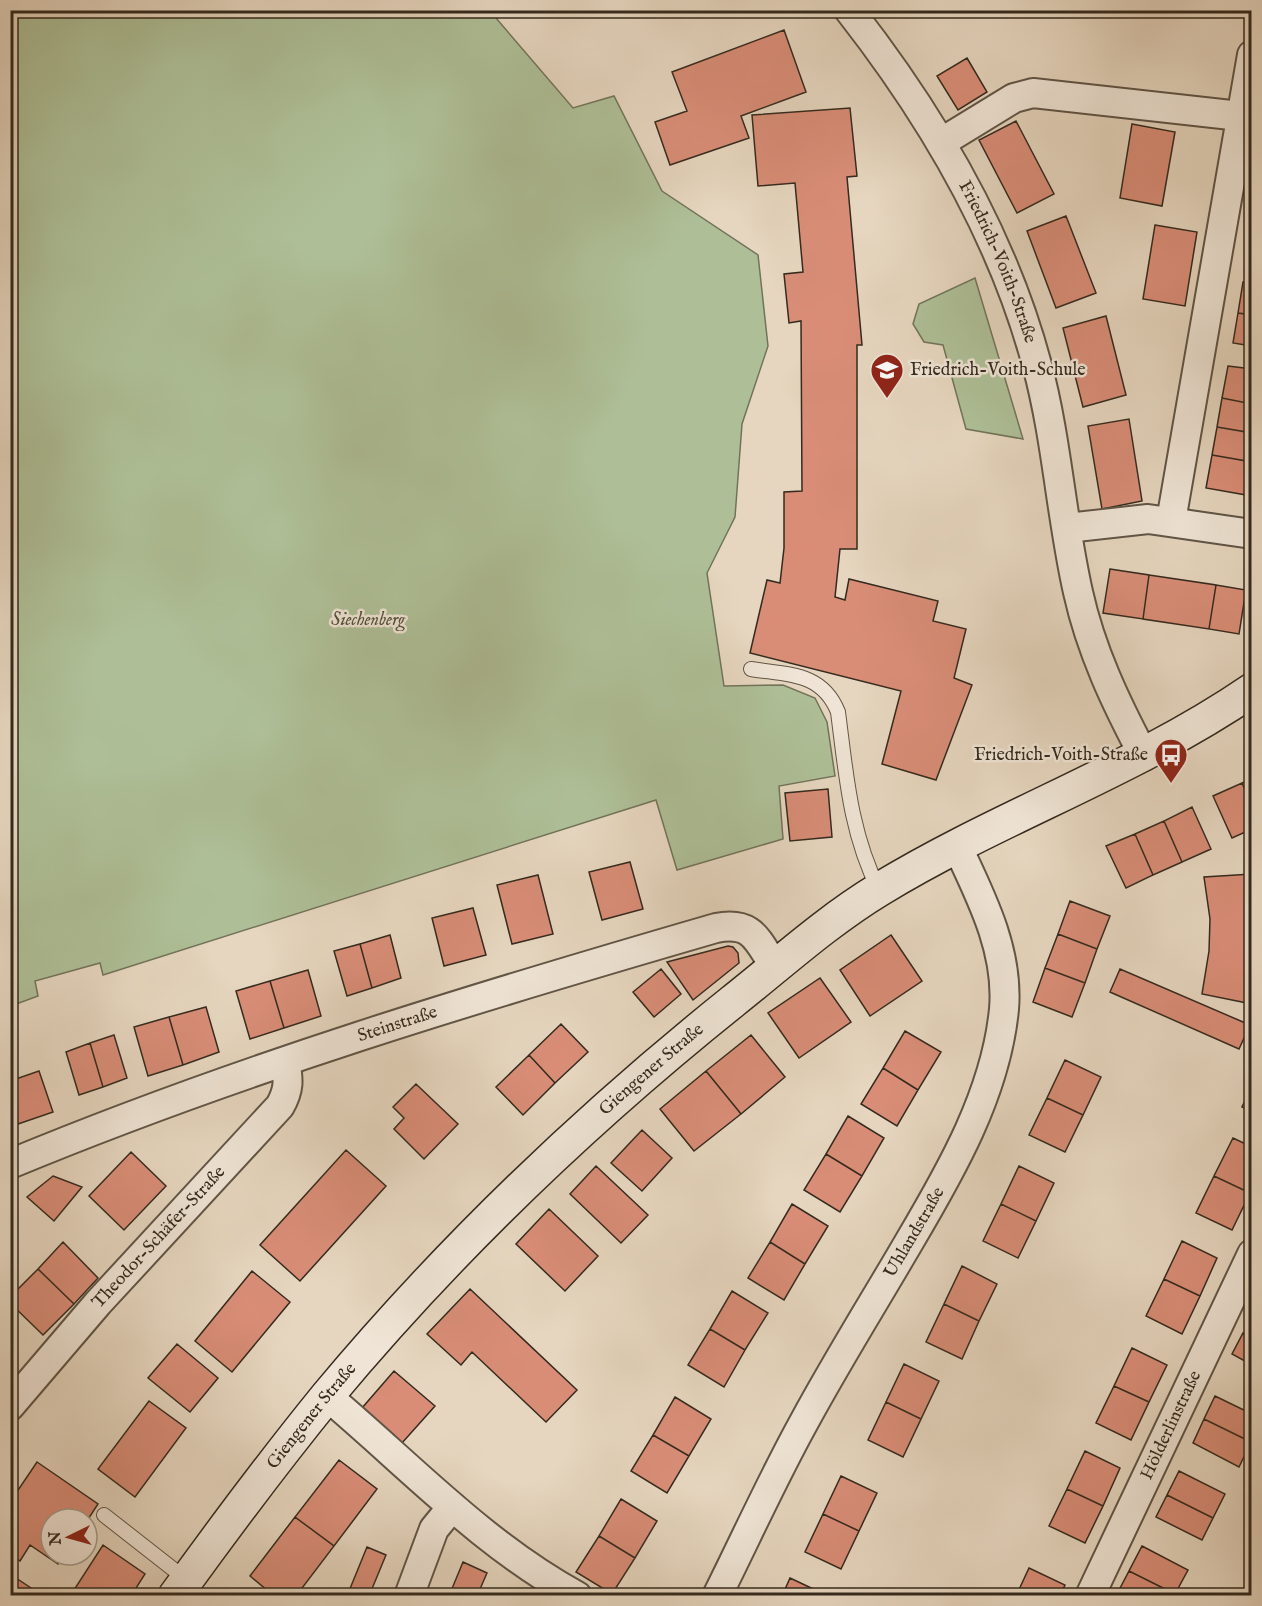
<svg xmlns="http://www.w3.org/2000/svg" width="1262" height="1606" font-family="'IM FELL English',serif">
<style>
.green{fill:#aebf97;stroke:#71745a;stroke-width:1.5}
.building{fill:#d98d77;stroke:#342a1e;stroke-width:1.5}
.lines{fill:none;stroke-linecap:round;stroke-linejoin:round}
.service-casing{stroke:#605546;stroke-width:16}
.minor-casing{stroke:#605546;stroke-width:32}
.secondary-casing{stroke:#342a1e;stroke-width:36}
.service{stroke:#efe4d5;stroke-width:14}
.minor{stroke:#efe4d5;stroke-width:28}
.secondary{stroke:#efe4d5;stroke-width:33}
.labels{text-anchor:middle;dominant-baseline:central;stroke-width:5;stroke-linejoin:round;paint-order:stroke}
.street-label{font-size:18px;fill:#342a1e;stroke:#efe4d5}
.poi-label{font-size:18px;fill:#342a1e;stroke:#efe4d5;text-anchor:start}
.park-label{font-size:18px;font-style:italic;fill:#524f3c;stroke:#efe4d5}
</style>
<rect width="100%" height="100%" fill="#e6d6bf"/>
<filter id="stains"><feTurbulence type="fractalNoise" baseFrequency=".00333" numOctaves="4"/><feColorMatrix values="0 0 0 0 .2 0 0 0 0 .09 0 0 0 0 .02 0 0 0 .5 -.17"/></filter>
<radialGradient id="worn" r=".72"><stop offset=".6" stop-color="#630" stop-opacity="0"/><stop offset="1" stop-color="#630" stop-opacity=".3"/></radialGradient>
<path class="green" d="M11,10L490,11L573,108L614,96L662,191L758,255L768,346L742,424L735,517L707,573L724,686L783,685L815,698L827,722L835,776L779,786L783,839L677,870L656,800L103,975L100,963L35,981L38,996L11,1006Z
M975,278L1023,439L966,429L943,345L924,342L913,324L919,304Z"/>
<path class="building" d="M784,30L806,92L741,116L749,138L670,165L655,122L687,111L672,72Z
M967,58L987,92L958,110L937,76Z
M850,108L857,176L847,177L862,345H857V549H840L835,597L845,600L849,579L938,601L933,621L966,629L954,678L972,685L936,780L882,764L901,691L750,653L767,580L780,583L784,548V492L802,491L801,321L789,323L784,274L803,272L795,183L758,186L752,115Z
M1016,121L1054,194L1017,213L979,140Z
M1132,124L1175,132L1162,206L1120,198Z
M1066,216L1096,293L1056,308L1027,231Z
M1155,225L1197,232L1185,306L1143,299Z
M1243,282L1252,283V315L1238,313Z
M1238,313L1252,315V346L1233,343Z
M1106,316L1126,395L1083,407L1063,328Z
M1228,366L1252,369V404L1222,398Z
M1222,398L1252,404V433L1217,427Z
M1129,419L1142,501L1102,509L1088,426Z
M1217,427L1252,433V462L1212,455Z
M1212,455L1252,462V496L1206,488Z
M1110,569L1149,575L1143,619L1103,613Z
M1149,575L1216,585L1209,629L1143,619Z
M1216,585L1246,590L1239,634L1209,629Z
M1252,779V806L1242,783Z
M1242,783L1252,806V829L1232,838L1213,796Z
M828,789L832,837L790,841L785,793Z
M1192,807L1211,849L1182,862L1164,821Z
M1164,821L1182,862L1153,875L1135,834Z
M1135,834L1153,875L1126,888L1106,846Z
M630,862L643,909L602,920L589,872Z
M1252,874V1004L1202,994L1209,951L1210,919L1204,877Z
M538,875L553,934L512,944L497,885Z
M1070,901L1110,916L1097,949L1058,934Z
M473,908L486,955L444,966L432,918Z
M1058,934L1097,949L1085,983L1045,968Z
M390,935L401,978L372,988L360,944Z
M891,935L922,981L870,1016L840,970Z
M360,944L372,988L347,996L334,951Z
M728,946L733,947L738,953L739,963L693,1000L667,962Z
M1045,968L1085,983L1072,1017L1033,1002Z
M661,969L681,994L654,1017L633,992Z
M1120,969L1250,1025L1239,1049L1110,992Z
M308,970L321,1016L284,1028L270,981Z
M820,978L851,1022L799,1058L768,1013Z
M270,981L284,1028L250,1039L236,991Z
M206,1007L219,1052L183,1065L169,1017Z
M169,1017L183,1065L148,1076L134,1027Z
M561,1024L588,1052L555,1083L529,1055Z
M905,1031L941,1052L918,1090L883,1068Z
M114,1035L127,1078L103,1087L90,1043Z
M751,1035L785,1077L741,1114L706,1071Z
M90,1043L103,1087L79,1095L66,1052Z
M529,1055L555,1083L523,1115L496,1087Z
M1065,1060L1101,1077L1083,1115L1047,1098Z
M883,1068L918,1090L897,1126L861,1104Z
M39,1071L53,1112L18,1124L10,1101V1081Z
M706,1071L741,1114L694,1151L660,1109Z
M416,1084L458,1124L424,1159L394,1129L404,1118L393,1107Z
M1252,1086V1112L1242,1107Z
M1047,1098L1083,1115L1065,1152L1029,1135Z
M848,1116L884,1138L862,1176L826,1154Z
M642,1130L672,1158L642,1191L611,1163Z
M1233,1138L1252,1147L1250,1193L1214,1176Z
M346,1150L386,1186L300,1281L260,1245Z
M131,1152L166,1186L124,1230L89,1196Z
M826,1154L862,1176L840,1212L804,1190Z
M596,1166L648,1215L621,1243L570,1194Z
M1019,1166L1054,1183L1036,1221L1001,1204Z
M53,1176L82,1187L54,1221L27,1197Z
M1214,1176L1250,1193L1232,1230L1196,1213Z
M792,1204L828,1226L805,1264L770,1242Z
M1001,1204L1036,1221L1018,1258L983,1241Z
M549,1209L598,1256L565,1291L516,1244Z
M1182,1241L1217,1258L1200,1296L1164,1279Z
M63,1242L98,1278L74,1304L38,1269Z
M770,1242L805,1264L784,1300L748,1278Z
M962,1266L997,1284L979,1321L944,1304Z
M38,1269L74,1304L43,1335L10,1303V1297Z
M252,1271L290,1302L232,1372L195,1341Z
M1164,1279L1200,1296L1182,1334L1146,1316Z
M470,1289L577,1390L546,1422L472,1352L461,1365L427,1334Z
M732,1291L768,1313L745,1350L710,1329Z
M944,1304L979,1321L962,1359L926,1342Z
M710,1329L745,1350L724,1387L688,1365Z
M1243,1333L1252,1337V1365L1232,1354Z
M177,1344L218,1378L190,1412L148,1378Z
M1132,1348L1167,1365L1149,1402L1114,1386Z
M904,1364L939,1381L921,1419L886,1402Z
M394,1371L435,1406L402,1443L362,1408Z
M1114,1386L1149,1402L1131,1440L1096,1423Z
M1215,1396L1252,1414L1251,1442L1204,1419Z
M675,1397L711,1419L689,1456L653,1435Z
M149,1401L186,1428L135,1497L98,1469Z
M886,1402L921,1419L903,1457L868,1440Z
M1204,1419L1251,1442L1239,1467L1193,1443Z
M653,1435L689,1456L667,1493L631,1471Z
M1085,1451L1120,1468L1103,1506L1067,1489Z
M339,1460L377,1489L334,1546L295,1517Z
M37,1462L98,1504L87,1521V1519H51V1555H64L58,1564L30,1545L20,1561L10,1555V1502Z
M1179,1471L1225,1494L1213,1518L1167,1495Z
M841,1476L877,1493L859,1531L823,1514Z
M1067,1489L1103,1506L1085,1543L1049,1526Z
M1167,1495L1213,1518L1202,1540L1156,1517Z
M621,1499L657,1521L635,1558L599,1536Z
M823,1514L859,1531L841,1569L805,1552Z
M295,1517L334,1546L296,1596H274L250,1576Z
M599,1536L635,1558L612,1594L576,1572Z
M103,1545L145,1574L131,1596L72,1593Z
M1142,1546L1188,1570L1175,1594L1129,1571Z
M367,1547L386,1555L369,1596H347Z
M463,1562L487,1573L477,1596H462L451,1591Z
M1029,1568L1065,1585L1060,1596H1016Z
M1129,1571L1175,1594V1596H1124L1118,1592Z
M10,1574L43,1596H10Z
M790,1578L826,1595L782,1596Z"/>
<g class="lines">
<defs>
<path id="service" d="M751,669C788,675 822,672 838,712C846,773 850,833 879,890
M104,1515L187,1580"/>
<g id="minor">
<path id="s1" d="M849,10C932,116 1002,234 1037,365C1057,439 1061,517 1078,592C1091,651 1116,703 1144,756"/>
<path d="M942,142L1014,98L1033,93L1240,116"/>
<path d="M1171,521L1252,55"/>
<path d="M1067,528L1148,519L1252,534"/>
<path id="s2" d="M10,1164C239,1069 478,997 716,928C753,921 757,940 775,967"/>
<path d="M327,1396C409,1465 482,1544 577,1596"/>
<path id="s3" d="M10,1406L98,1303L280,1106C289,1090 289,1080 285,1062"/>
<path d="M409,1596L434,1529L452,1507"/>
<path id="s4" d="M717,1596C746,1538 773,1478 804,1422C837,1361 874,1302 909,1242C951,1171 996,1093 1004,1009C1009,951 981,897 957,846"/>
<path id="s5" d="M1090,1596L1252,1254"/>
</g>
<g id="secondary">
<path id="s6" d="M175,1596C224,1528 275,1460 327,1396C447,1252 586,1119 732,1002C780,964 827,921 880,889C1000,816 1135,770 1252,690"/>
</g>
</defs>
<use href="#service" class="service-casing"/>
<use href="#minor" class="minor-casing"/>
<use href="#secondary" class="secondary-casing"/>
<use href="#service" class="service"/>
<use href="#minor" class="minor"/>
<use href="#secondary" class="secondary"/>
</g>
<defs>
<symbol id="school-pin" viewBox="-11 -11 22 30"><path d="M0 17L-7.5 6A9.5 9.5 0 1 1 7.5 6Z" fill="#8f2418" stroke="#efe4d5"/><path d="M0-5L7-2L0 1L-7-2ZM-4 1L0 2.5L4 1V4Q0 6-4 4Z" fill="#fff"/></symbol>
<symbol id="bus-pin" viewBox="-11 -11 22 30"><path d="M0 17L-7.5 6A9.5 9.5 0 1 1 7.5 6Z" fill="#8f2418" stroke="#efe4d5"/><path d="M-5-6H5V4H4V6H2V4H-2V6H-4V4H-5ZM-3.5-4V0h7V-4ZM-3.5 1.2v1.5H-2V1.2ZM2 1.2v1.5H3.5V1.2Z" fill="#fff"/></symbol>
</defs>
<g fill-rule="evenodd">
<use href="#school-pin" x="868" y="351" width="38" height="52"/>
<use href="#bus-pin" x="1152" y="736" width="38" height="52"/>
</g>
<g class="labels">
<g class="street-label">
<text stroke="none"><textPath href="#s1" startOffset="294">Friedrich-Voith-Straße</textPath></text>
<text stroke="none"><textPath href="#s2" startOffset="412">Steinstraße</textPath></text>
<text stroke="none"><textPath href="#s6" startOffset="712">Giengener Straße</textPath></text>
<text stroke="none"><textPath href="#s4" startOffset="414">Uhlandstraße</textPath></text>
<text stroke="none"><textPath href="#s3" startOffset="225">Theodor-Schäfer-Straße</textPath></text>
<text stroke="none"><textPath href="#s6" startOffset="226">Giengener Straße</textPath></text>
<text stroke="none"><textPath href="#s5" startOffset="189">Hölderlinstraße</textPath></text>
</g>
<g class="poi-label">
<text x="910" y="370">Friedrich-Voith-Schule</text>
<text x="1148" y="755" text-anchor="end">Friedrich-Voith-Straße</text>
</g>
<g class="park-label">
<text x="368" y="620">Siechenberg</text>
</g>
</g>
<rect width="1262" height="1606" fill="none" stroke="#e6d6bf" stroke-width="36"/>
<rect x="12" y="12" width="1238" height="1582" fill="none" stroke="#342a1e" stroke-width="3"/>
<rect x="18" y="18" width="1226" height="1570" fill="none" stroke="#342a1e" stroke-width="1.5"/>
<g transform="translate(69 1537) rotate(265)"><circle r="28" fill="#efe4d5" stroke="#a49a8c" stroke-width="1.5"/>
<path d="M0-4.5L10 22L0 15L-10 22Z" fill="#8f2418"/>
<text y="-9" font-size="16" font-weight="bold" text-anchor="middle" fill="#342a1e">N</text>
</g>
<rect width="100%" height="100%" filter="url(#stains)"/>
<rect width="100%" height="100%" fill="url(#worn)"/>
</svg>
